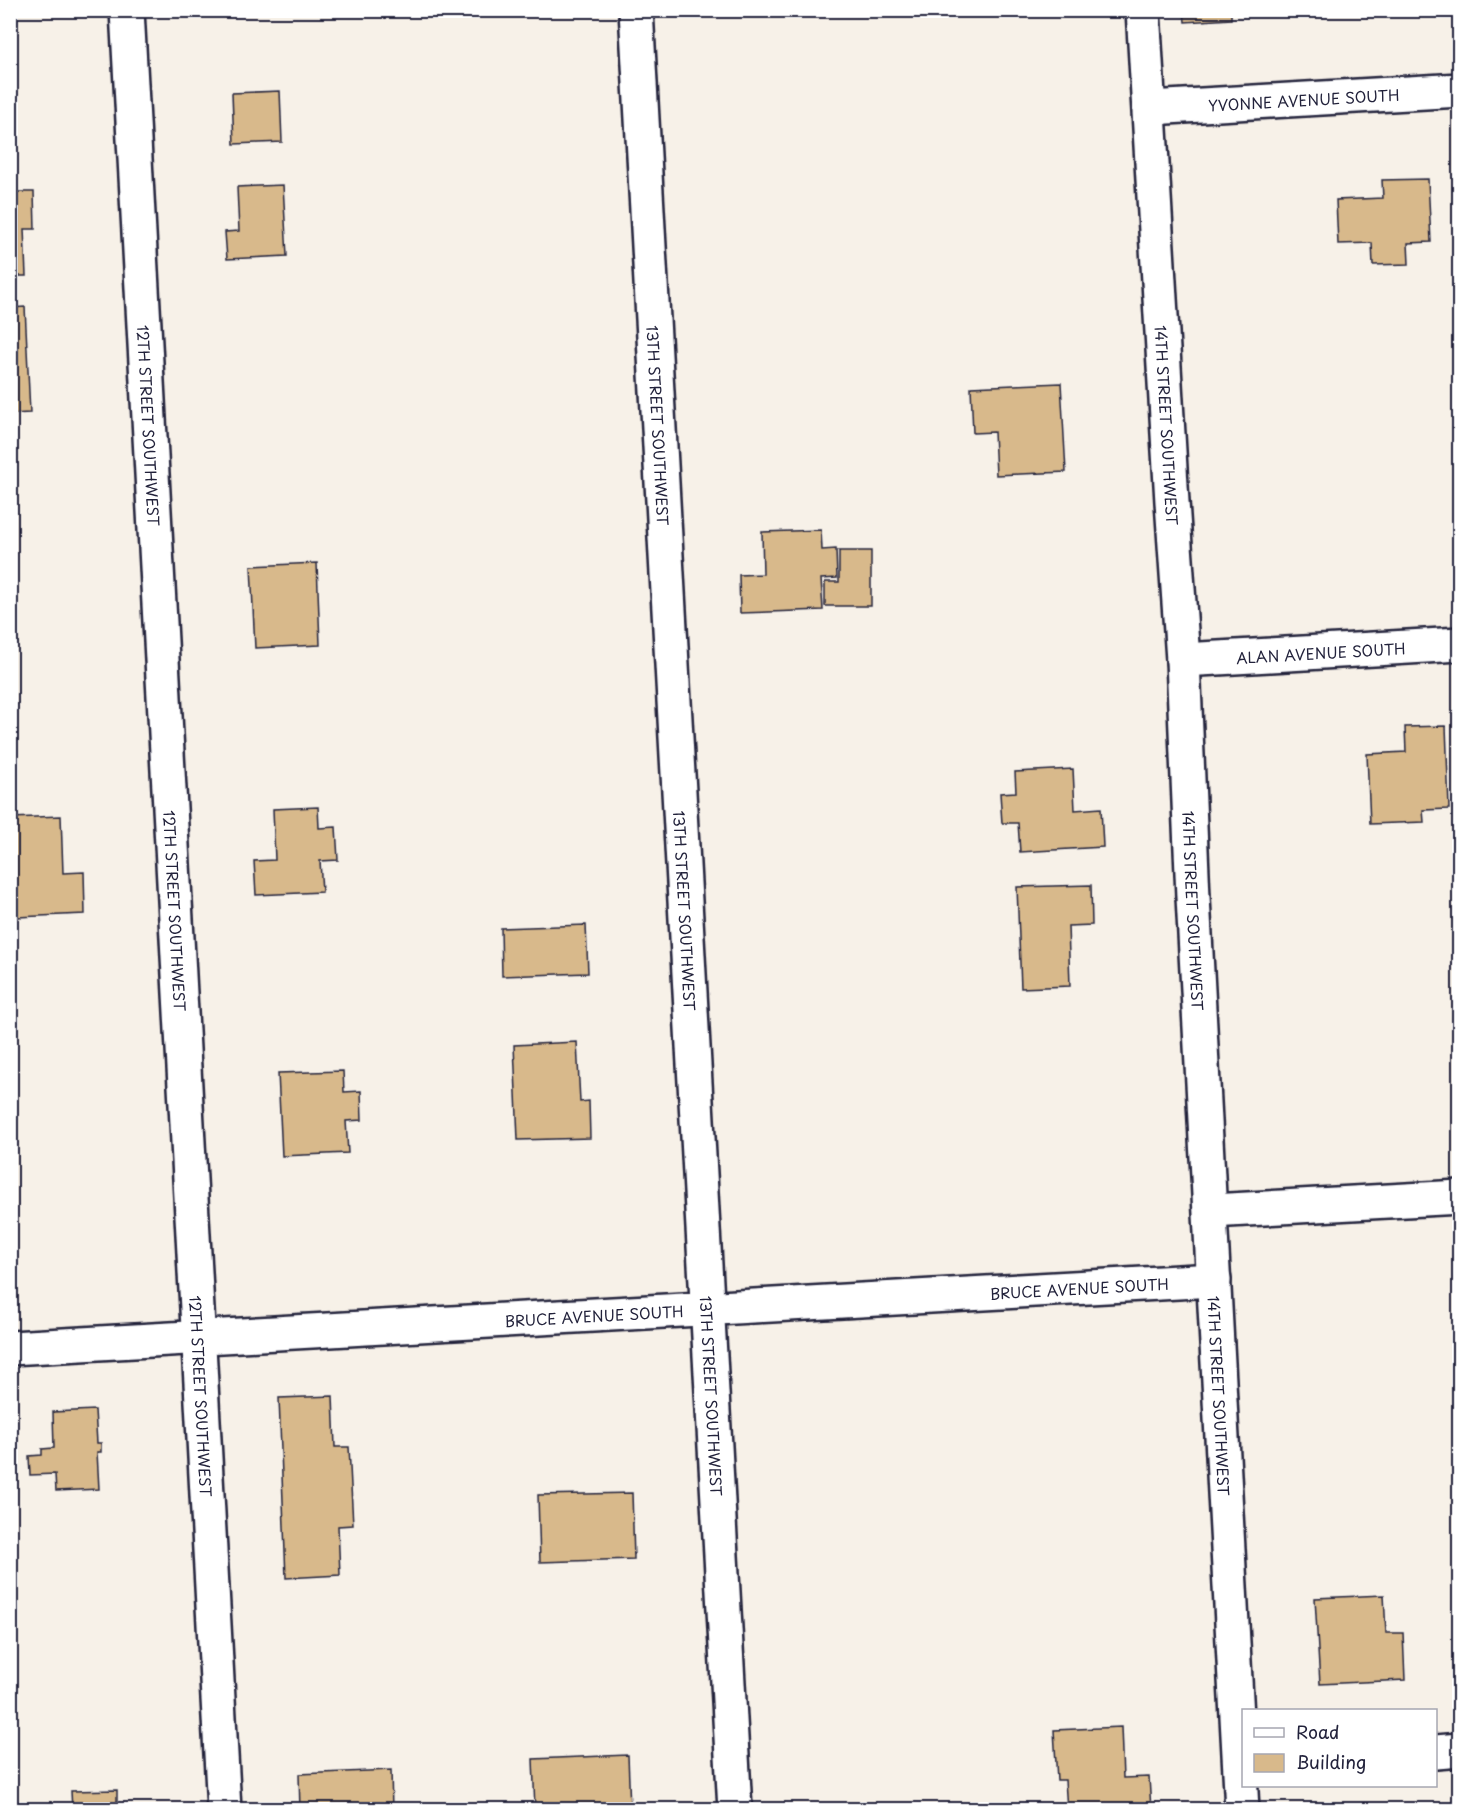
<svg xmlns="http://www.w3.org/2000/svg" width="1470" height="1820" font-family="'Playpen Sans',sans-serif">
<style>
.building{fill:#d8b98b;stroke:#22223b;stroke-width:1.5}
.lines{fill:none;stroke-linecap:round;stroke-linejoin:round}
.minor-casing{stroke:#22223b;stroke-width:38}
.minor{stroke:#fff;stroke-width:33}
.labels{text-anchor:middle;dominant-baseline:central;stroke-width:5;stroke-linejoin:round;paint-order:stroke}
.street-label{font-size:15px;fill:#22223b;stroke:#fff}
</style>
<rect width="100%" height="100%" fill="#f7f1e8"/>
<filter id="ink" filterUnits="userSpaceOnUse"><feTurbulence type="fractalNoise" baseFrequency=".0167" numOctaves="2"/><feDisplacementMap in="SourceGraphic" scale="12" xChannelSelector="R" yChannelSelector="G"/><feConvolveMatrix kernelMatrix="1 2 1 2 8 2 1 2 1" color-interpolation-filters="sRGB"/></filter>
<g filter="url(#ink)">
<path class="building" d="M1184,10H1231V19L1185,22Z
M280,91L282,142L234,144L232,93Z
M1458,174H1460V246H1456Z
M1428,179L1431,242L1408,243L1409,264L1373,265L1372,243L1338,244L1336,200L1383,198L1382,180Z
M283,185L287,256L227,259L225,232L239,231L237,187Z
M10,192H34L35,229H24L26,276H10Z
M25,307L30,413L10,414V308Z
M1061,383L1066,472L996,475L994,432L973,433L971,387Z
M821,530L822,550L836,549L837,578L821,579L823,610L740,613L739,575L763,574L762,532Z
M839,551H871V606H825V582H839Z
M317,563L320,645L255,648L251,566Z
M1446,726L1449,809L1423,810L1424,822L1370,824L1367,754L1406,752L1405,727Z
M1073,769L1075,810L1101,808L1103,847L1020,852L1018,823H1002L1000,793L1016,792L1015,772Z
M318,807L319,828L336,827L338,860L320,861L322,892L256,895L254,861L275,860L273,809Z
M61,816L63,873L84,872L85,914L17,917L15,881H10V851H13L11,818Z
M1091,885L1092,925L1068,926L1070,986L1021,988L1017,887Z
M586,925L588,973L502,976L501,928Z
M577,1042L580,1102L589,1101L590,1138L518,1140L514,1045Z
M343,1071L344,1092L361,1091L362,1120L346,1121L348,1153L282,1156L278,1073Z
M333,1396L335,1447H349L353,1525L338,1526L340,1575L286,1578L279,1398Z
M95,1410L97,1443H101V1452H97L99,1489L56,1491L55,1474L30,1475L29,1456L42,1455V1449L54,1448L53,1412Z
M632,1493L634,1559L540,1562L538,1495Z
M1384,1595L1386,1633H1403L1405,1680L1320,1684L1315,1598Z
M1121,1727L1123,1778L1149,1777L1151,1810H1067L1065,1780H1057L1054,1730Z
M628,1755L630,1810H535L533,1759Z
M391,1770L392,1810H300L299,1774Z
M117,1790V1810H72L71,1791Z"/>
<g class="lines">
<defs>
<g id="minor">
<path id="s1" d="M127,10L224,1810"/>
<path id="s2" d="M636,10L735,1810"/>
<path id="s3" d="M1143,10L1172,502L1183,660L1193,897L1242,1810"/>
<path id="s4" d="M1150,108L1460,90"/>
<path id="s5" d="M1183,660L1460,644"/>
<path d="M1211,1211L1460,1197"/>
<path id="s6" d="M10,1348L1214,1280"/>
<path d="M1436,1752L1460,1750"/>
</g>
</defs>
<use href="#minor" class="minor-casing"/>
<use href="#minor" class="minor"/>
</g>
</g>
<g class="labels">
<g class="street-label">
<text stroke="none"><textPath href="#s4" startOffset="154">YVONNE AVENUE SOUTH</textPath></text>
<text stroke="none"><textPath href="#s1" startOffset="416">12TH STREET SOUTHWEST</textPath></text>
<text stroke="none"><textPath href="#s2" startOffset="416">13TH STREET SOUTHWEST</textPath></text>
<text stroke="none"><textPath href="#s3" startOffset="416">14TH STREET SOUTHWEST</textPath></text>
<text stroke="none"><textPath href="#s5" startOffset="138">ALAN AVENUE SOUTH</textPath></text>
<text stroke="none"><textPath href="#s1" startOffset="902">12TH STREET SOUTHWEST</textPath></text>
<text stroke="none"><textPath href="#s2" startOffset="902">13TH STREET SOUTHWEST</textPath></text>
<text stroke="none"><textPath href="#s3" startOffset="902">14TH STREET SOUTHWEST</textPath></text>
<text stroke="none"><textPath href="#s6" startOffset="1071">BRUCE AVENUE SOUTH</textPath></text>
<text stroke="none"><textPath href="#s6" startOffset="585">BRUCE AVENUE SOUTH</textPath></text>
<text stroke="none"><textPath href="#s1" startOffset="1388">12TH STREET SOUTHWEST</textPath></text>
<text stroke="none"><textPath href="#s2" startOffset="1388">13TH STREET SOUTHWEST</textPath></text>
<text stroke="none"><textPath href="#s3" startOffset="1388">14TH STREET SOUTHWEST</textPath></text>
</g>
</g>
<rect width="1470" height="1820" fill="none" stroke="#fff" stroke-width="36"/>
<rect x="18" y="18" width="1434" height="1784" fill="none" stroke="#22223b" stroke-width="2" filter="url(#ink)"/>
<rect x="1242" y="1709" width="195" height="78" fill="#ffffff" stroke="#a7a7b1" stroke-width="1.5"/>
<rect x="1254" y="1728" width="30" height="9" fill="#ffffff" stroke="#a7a7b1" stroke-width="1.5"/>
<text x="1296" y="1739" font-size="18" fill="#22223b">Road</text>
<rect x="1254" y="1754" width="30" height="18" fill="#d8b98b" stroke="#a7a7b1" stroke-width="1.5"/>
<text x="1296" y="1769" font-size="18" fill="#22223b">Building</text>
</svg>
